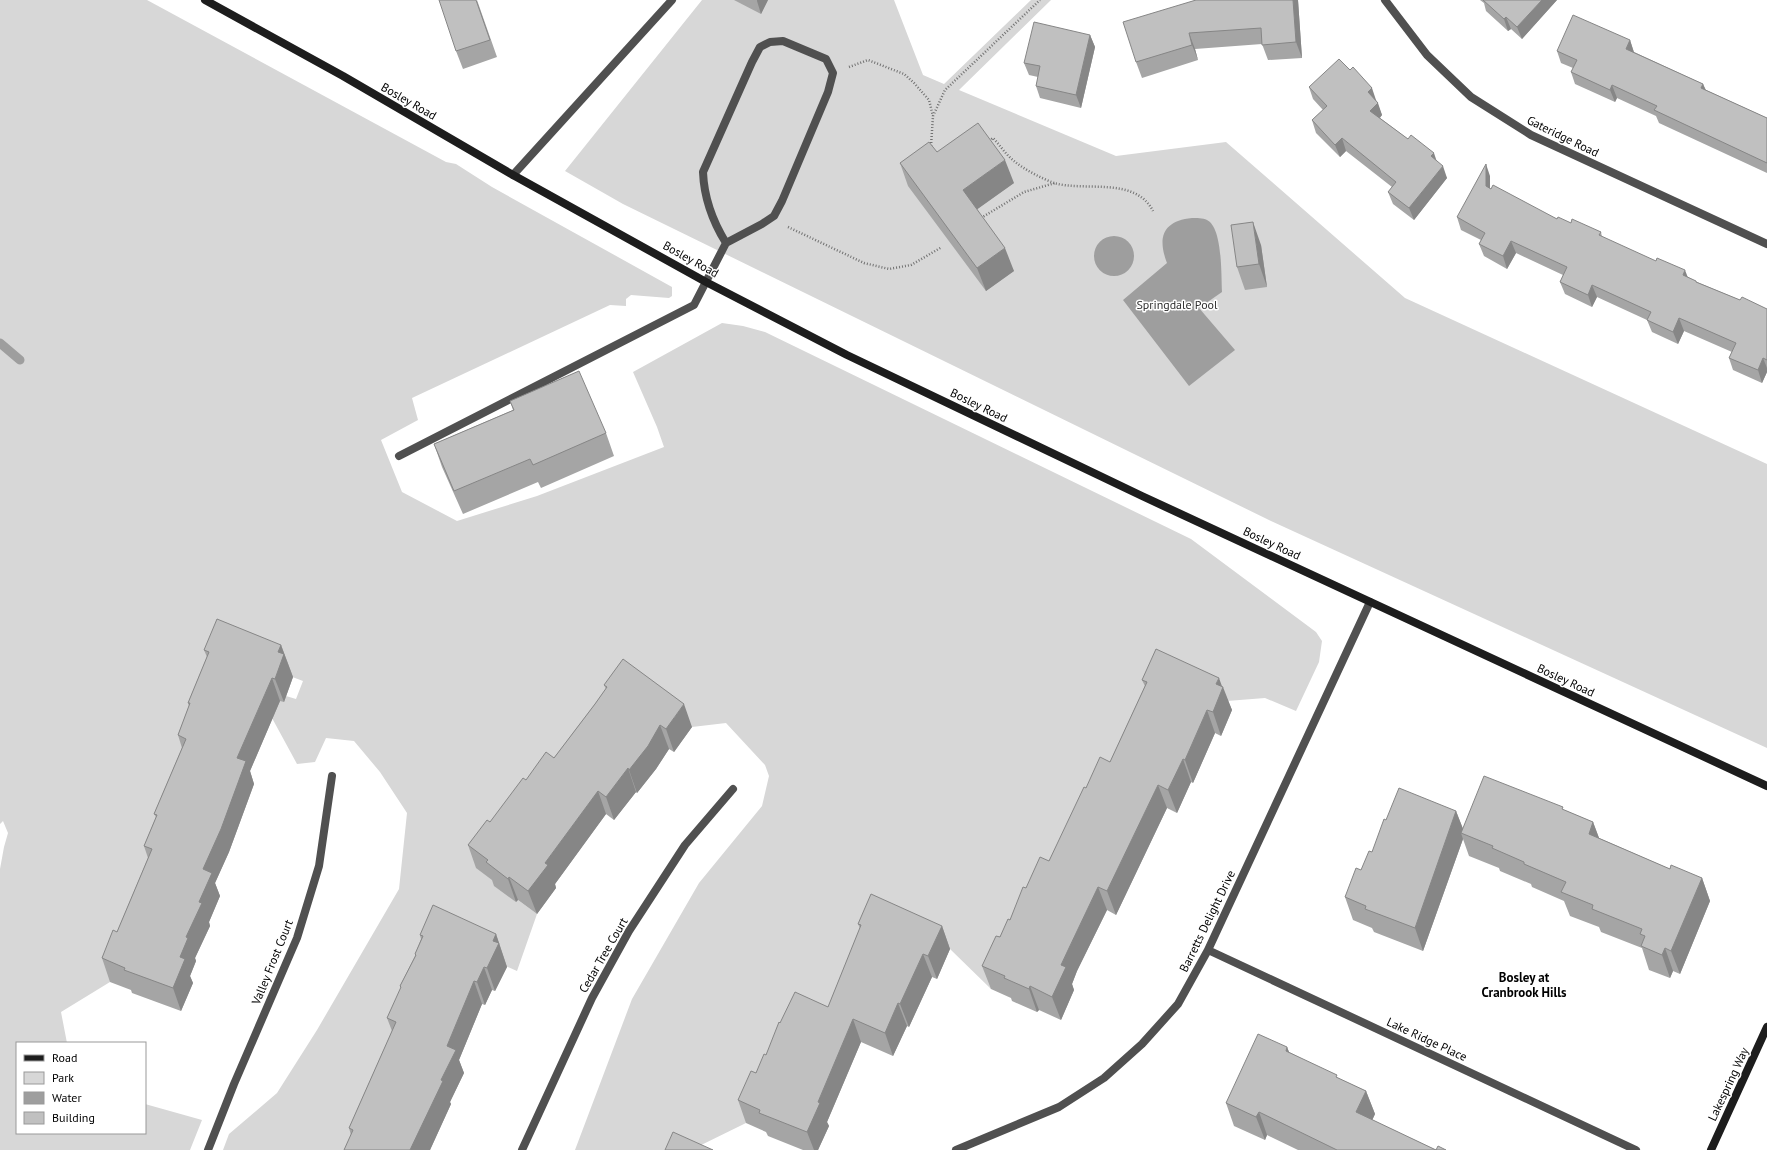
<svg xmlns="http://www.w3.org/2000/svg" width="1767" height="1150" font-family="'PT Sans',sans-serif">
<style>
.green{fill:#d7d7d7}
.water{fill:#9e9e9e}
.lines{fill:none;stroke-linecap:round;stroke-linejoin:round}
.stream{stroke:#9e9e9e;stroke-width:9}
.path{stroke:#727272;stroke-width:2.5;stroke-dasharray:1 2;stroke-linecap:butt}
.lane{stroke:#505050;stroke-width:8}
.street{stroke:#505050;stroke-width:8}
.secondary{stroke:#1d1d1d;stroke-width:8}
.wall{fill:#a5a5a5}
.shaded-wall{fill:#868686}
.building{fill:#c0c0c0;stroke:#868686}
.labels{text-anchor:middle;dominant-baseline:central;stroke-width:3;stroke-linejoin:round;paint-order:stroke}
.street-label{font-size:12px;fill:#000;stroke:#fff}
.park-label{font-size:12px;fill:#2e2e2e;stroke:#fff}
.neighbourhood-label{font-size:13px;font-weight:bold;fill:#000;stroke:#fff}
</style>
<rect width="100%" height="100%" fill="#fff"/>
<path class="green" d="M0,0H147L446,162L456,164L492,187L672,287V296L669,298L631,295L626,299V306L610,305L412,398L418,420L381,440L402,492L457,521L537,496L664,447L657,427L633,372L722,323L743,326L765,332L1191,539L1316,632L1322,641L1319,662L1296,711L1265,698L1227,701L1004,959L991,989L950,949L880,918L873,950L759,1095L746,1123L691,1150H575L632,999L699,883L762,806L769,776L765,765L726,723L692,727L632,682L494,885L500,890L502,888L516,902L518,900L537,914L517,971L501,964L358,1150H223L229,1134L277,1093L317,1030L399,889L407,813L380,772L354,741L326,738L315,762L297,764L272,718L279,700L286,696L296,699L303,681L287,675L122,953L110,982L61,1012L67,1043H17V1133H145V1104L202,1120L190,1150H0V869L4,847L8,833L3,821L0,824Z
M702,0H894L923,75L944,84L1031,0H1051L959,90L1116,156L1226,142L1405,298L1767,464V748L1271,521L623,204L565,171Z"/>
<path class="water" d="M1192,218C1196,218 1203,218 1207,220C1223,228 1221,276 1222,292L1199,308L1235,350L1189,386L1123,300L1167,263C1157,237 1163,221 1192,218Z
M1094 256a20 20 0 1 1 40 0a20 20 0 1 1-40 0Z"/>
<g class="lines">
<path class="stream" d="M0,343L20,360"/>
<path class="path" d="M849,67L868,60L904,74L914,83L929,100L933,116
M989,141L993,138C1000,145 1006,155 1014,161C1025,170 1041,178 1054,183C1085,192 1135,176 1153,211
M931,146L933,116L945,90L1040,0
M981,218L1024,192L1055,183
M788,227L864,263L889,269L911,265L942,247"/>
<path class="lane" d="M513,175L672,0
M399,456L694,305L726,243L762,224L774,216L782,201L828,92L833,73L826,59L783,41L770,42L760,47L752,62L703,172C704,197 713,222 726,243"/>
<path class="street" d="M1385,0L1427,55L1471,97L1531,135L1767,244
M1208,950L1636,1150
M208,1150L234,1084L297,938L319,866L332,776
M522,1150L592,998L629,931L685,845L733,789
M956,1150L1059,1107L1104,1078L1142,1044L1178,1004L1208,950L1370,602"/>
<path class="secondary" d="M205,0L343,76L513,175L706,282L847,355L1142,496L1767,786
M1711,1150L1767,1027"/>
</g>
<path class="wall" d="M477,0L497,57L463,69L456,51Z
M734,0H768L761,14Z
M1196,0H1298L1302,58L1268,60L1262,44L1195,49L1198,60L1142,78L1136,62Z
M1480,0H1557L1522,39L1511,29L1508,31L1486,11L1484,3Z
M1090,35L1095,47L1081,108L1040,98L1036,86L1038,77L1029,75L1024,63Z
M1630,40L1634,52L1703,84L1706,90L1767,118V173L1659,123L1656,116L1617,98L1615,102L1575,84L1571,72L1573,68L1561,63L1557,51Z
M1309,87L1376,100L1382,115L1380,118L1437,161L1447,178L1414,220L1393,204L1388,192L1392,187L1346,151L1340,157L1316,133L1312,120L1323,110L1313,99Z
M937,152L1014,183L977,209L1014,271L986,291L908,186L900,163Z
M1490,176V189L1557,219L1571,223L1601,232L1602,237L1688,277L1697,282L1740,300L1767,309V372L1762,383L1733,370L1729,358L1732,352L1684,331L1678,344L1652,332L1647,320L1597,297L1592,307L1565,294L1560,282L1563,275L1516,253L1507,269L1484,256L1479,244L1481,240L1461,230L1457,217Z
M1261,245L1267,287L1245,290L1237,267Z
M510,401L606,433L614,456L541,488L538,482L463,514L442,467L434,444L513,410Z
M281,645L293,677L284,702L280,701L250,771L254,784L229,852L215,883L220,896L209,922L210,926L195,958L196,961L190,976L193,983L181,1011L132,993L131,990L110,982L102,958L117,932L148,858L144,846L156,817L154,814L182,748L178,735L189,706L188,703L207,657L204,650Z
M1142,680L1222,687L1232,710L1221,736L1215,733L1193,783L1191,782L1177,813L1167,808L1116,915L1107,910L1077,971L1072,984L1074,990L1061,1020L1039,1010L1037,1012L1012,1001L1011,998L991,989L982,966L1010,920L1026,888L1049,861L1086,788L1110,762L1145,686Z
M604,685L692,727L674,752L669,749L656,769L637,793L636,792L614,820L606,814L555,884L556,888L537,914L518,900L516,902L494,886L492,880L476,868L468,845L554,758L595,704L606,689Z
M1564,810L1593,822L1599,838L1670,869L1702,878L1710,901L1680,974L1673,971L1670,978L1649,970L1642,948L1601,932L1599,927L1570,916L1564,901L1532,887L1531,884L1500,871L1499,868L1469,856L1463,839L1423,951L1374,932L1372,928L1353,920L1345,897L1372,852L1386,820L1456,811L1463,829Z
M858,924L942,926L950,949L937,979L932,977L909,1027L907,1026L893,1056L861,1042L827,1122L829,1126L818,1150H803L768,1136L766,1132L746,1123L738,1100L756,1073L766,1055L780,1023L828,1007L860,928Z
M496,934L507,967L495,991L492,990L485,1005L482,1004L459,1060L464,1073L450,1102L451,1104L430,1150H344L351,1135L349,1128L392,1031L387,1018L401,989L400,986L415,956V954L421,939L420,935Z
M1287,1047L1289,1052L1338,1078L1366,1091L1375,1114L1372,1120L1436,1150H1446H1298L1267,1135L1265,1140L1234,1126L1226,1103Z"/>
<path class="shaded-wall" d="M757,0H768L761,14L757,1Z
M1293,0H1298L1302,58L1296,42Z
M1542,0H1557L1522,39L1517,27Z
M1506,17L1511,29L1508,31L1504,19Z
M1189,33L1195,49L1198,60L1192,45Z
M1090,35L1095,47L1081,108L1076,95Z
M1630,40L1634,53L1626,49Z
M1703,84L1708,96L1701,88Z
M1612,85L1617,98L1615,102L1610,90Z
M1372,88L1376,100L1372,104L1368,92Z
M1378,103L1382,115L1375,123L1370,111Z
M1342,138L1346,151L1340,157L1335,145Z
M1434,153L1438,165L1431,156Z
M1005,160L1014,183L972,213L963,190Z
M1486,164L1490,176V199L1486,186Z
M1443,166L1447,178L1414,220L1409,208Z
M1253,222L1261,245L1267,287L1259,264Z
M1511,241L1516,253L1507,269L1503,256Z
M1005,248L1014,271L986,291L977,268Z
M1685,270L1690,283L1683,275Z
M1592,285L1597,297L1592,307L1588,295Z
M1679,318L1684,331L1678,344L1673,332Z
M1763,358L1767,368V372L1762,383L1758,370Z
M281,645L293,677L284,702L275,679L278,652Z
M272,678L280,701L250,771L254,784L229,852L215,883L220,896L209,922L210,926L195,958L196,961L190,976L193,983L181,1011L173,988L180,957L186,937L199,902L203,869L237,758Z
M1219,678L1223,689V687L1232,710L1221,736L1213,712L1216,684Z
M684,704L692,727L674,752L666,729Z
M1207,710L1215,733L1193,783L1185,760Z
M660,725L669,749L656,769L637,793L629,770Z
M1183,759L1191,782L1177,813L1168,790Z
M628,768L636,792L614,820L606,797Z
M1158,785L1167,808L1116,915L1107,891Z
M598,791L606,814L555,884L556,888L537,914L528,891L545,863Z
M1456,811L1465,834L1461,833L1463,839L1423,951L1415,928Z
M1593,822L1602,846L1589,834Z
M509,877L518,900L516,902L508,879Z
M1702,878L1710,901L1680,974L1671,951Z
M1098,887L1107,910L1077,971L1072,984L1074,990L1061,1020L1052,997L1061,965L1069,948Z
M942,926L950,949L937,979L928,956Z
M496,934L507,967L495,991L487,968L493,941Z
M1665,948L1673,971L1670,978L1662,955Z
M923,954L932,977L909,1027L900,1004Z
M484,967L492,990L485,1005L477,982Z
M474,981L482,1004L459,1060L464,1073L450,1102L451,1104L430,1150H410L447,1046Z
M1030,986L1039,1010L1037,1012L1029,989Z
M898,1003L907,1026L893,1056L885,1033Z
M853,1019L861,1042L827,1122L829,1126L818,1150H814L807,1132L818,1102Z
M1287,1047L1296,1070L1286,1051Z
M1366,1091L1375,1114L1365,1136L1356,1112Z
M1259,1112L1267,1135L1265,1140L1256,1117Z"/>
<path class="building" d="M439,0H476L490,40L456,51Z
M1196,0H1293L1296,42L1262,45L1261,28L1189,33L1192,45L1136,62L1123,22Z
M1483,0H1542L1517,27L1506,17L1504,19Z
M1573,15L1630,40L1626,49L1703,84L1701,88L1767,118V163L1654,110L1657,106L1612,85L1610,90L1571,72L1577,60L1557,51Z
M1034,22L1090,35L1076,95L1036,86L1040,66L1024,63Z
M1339,59L1350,70L1353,67L1372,88L1368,92L1378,103L1370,111L1408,139L1411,135L1434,153L1431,156L1443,166L1409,208L1388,192L1396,182L1342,138L1335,145L1312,120L1327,106L1309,87Z
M978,123L1005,160L963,190L1005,248L977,268L900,163L929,142L937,152Z
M1486,164V186L1491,189L1493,185L1557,219L1558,217L1571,223L1572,219L1601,232L1599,235L1656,261L1657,258L1685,270L1683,275L1696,281V282L1740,300L1742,297L1767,309V360L1763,358L1758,370L1729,358L1736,343L1679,318L1673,332L1647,320L1651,312L1592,285L1588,295L1560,282L1567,267L1511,241L1503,256L1479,244L1485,233L1457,217Z
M1253,222L1259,264L1237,267L1231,225Z
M579,371L606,433L533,465L530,459L454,491L434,444L514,410L510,401Z
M217,619L281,645L278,652L284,654L275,679L272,678L237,758L246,761L221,829L203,869L212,873L199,902L202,903L186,937L188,938L180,957L185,959L173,988L124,970L125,968L102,958L113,930L117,932L152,849L144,846L157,815L154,814L186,739L178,735L190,703H188L209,652L204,650Z
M1156,649L1219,678L1216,684L1223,687L1213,712L1207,710L1185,760L1183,759L1168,790L1158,785L1107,891L1098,887L1069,948L1061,965L1066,967L1052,997L1030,986L1029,989L1004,978L1005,976L982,966L996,936L1000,937L1008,919L1010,920L1023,887L1026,888L1040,857L1049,861L1084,787L1086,788L1100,757L1110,762L1147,682L1142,680Z
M623,659L684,704L666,729L660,725L648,746L629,770L628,768L606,797L598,791L545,863L548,865L528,891L509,877L508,879L486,862L488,860L468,845L487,820L490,822L523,778L526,780L546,752L554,758L595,704L607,687L604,685Z
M1484,776L1563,807L1562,809L1593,822L1589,834L1670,869L1671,865L1702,878L1671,951L1665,948L1662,955L1641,946L1645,936L1640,934L1642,929L1592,909L1593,905L1561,892L1566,882L1524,864V862L1492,848L1493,846L1461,833Z
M1399,788L1456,811L1415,928L1365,909L1366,906L1345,897L1356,868L1361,870L1369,851L1372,852L1384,819L1386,820Z
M871,894L942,926L928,956L923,954L900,1004L898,1003L885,1033L853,1019L818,1102L820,1103L807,1132L759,1113L760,1110L738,1100L751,1071L756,1073L764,1054L766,1055L779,1022L780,1023L795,992L828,1007L861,925L858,924Z
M433,905L496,934L493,941L499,943L487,968L484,967L477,982L474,981L447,1046L456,1050L441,1080L443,1081L410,1150H344L353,1130L349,1128L396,1022L387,1018L401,987L400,986L416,955L415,954L423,936L420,935Z
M1258,1034L1287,1047L1286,1051L1337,1075L1336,1077L1366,1091L1356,1112L1436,1150L1438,1146L1446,1150H1337L1259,1112L1256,1117L1226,1103Z
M673,1132L713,1150H665Z"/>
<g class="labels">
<g class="street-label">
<text transform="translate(409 101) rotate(30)">Bosley Road</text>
<text transform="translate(1563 136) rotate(26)">Gateridge Road</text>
<text transform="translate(691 259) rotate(29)">Bosley Road</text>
<text transform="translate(979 405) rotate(26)">Bosley Road</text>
<text transform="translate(1272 543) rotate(25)">Bosley Road</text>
<text transform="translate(1566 680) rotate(25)">Bosley Road</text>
<text transform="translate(1207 921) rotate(-64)">Barretts Delight Drive</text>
<text transform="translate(603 955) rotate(-60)">Cedar Tree Court</text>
<text transform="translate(272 962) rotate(-68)">Valley Frost Court</text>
<text transform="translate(1427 1039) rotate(25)">Lake Ridge Place</text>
<text transform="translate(1728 1084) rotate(-65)">Lakespring Way</text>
</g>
<g class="park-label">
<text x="1177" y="304">Springdale Pool</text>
</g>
<g class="neighbourhood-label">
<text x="1524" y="977">Bosley at<tspan x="1524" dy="15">Cranbrook Hills</tspan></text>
</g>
</g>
<rect x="16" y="1042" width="130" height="92" fill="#ffffff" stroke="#999999"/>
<rect x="24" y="1055" width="20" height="6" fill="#1d1d1d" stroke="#999999"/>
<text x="52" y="1062" font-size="12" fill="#000000">Road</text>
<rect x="24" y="1072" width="20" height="12" fill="#d7d7d7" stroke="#999999"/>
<text x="52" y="1082" font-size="12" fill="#000000">Park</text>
<rect x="24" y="1092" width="20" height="12" fill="#9e9e9e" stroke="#999999"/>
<text x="52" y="1102" font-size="12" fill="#000000">Water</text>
<rect x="24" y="1112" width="20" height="12" fill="#c0c0c0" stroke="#999999"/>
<text x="52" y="1122" font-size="12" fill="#000000">Building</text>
</svg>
